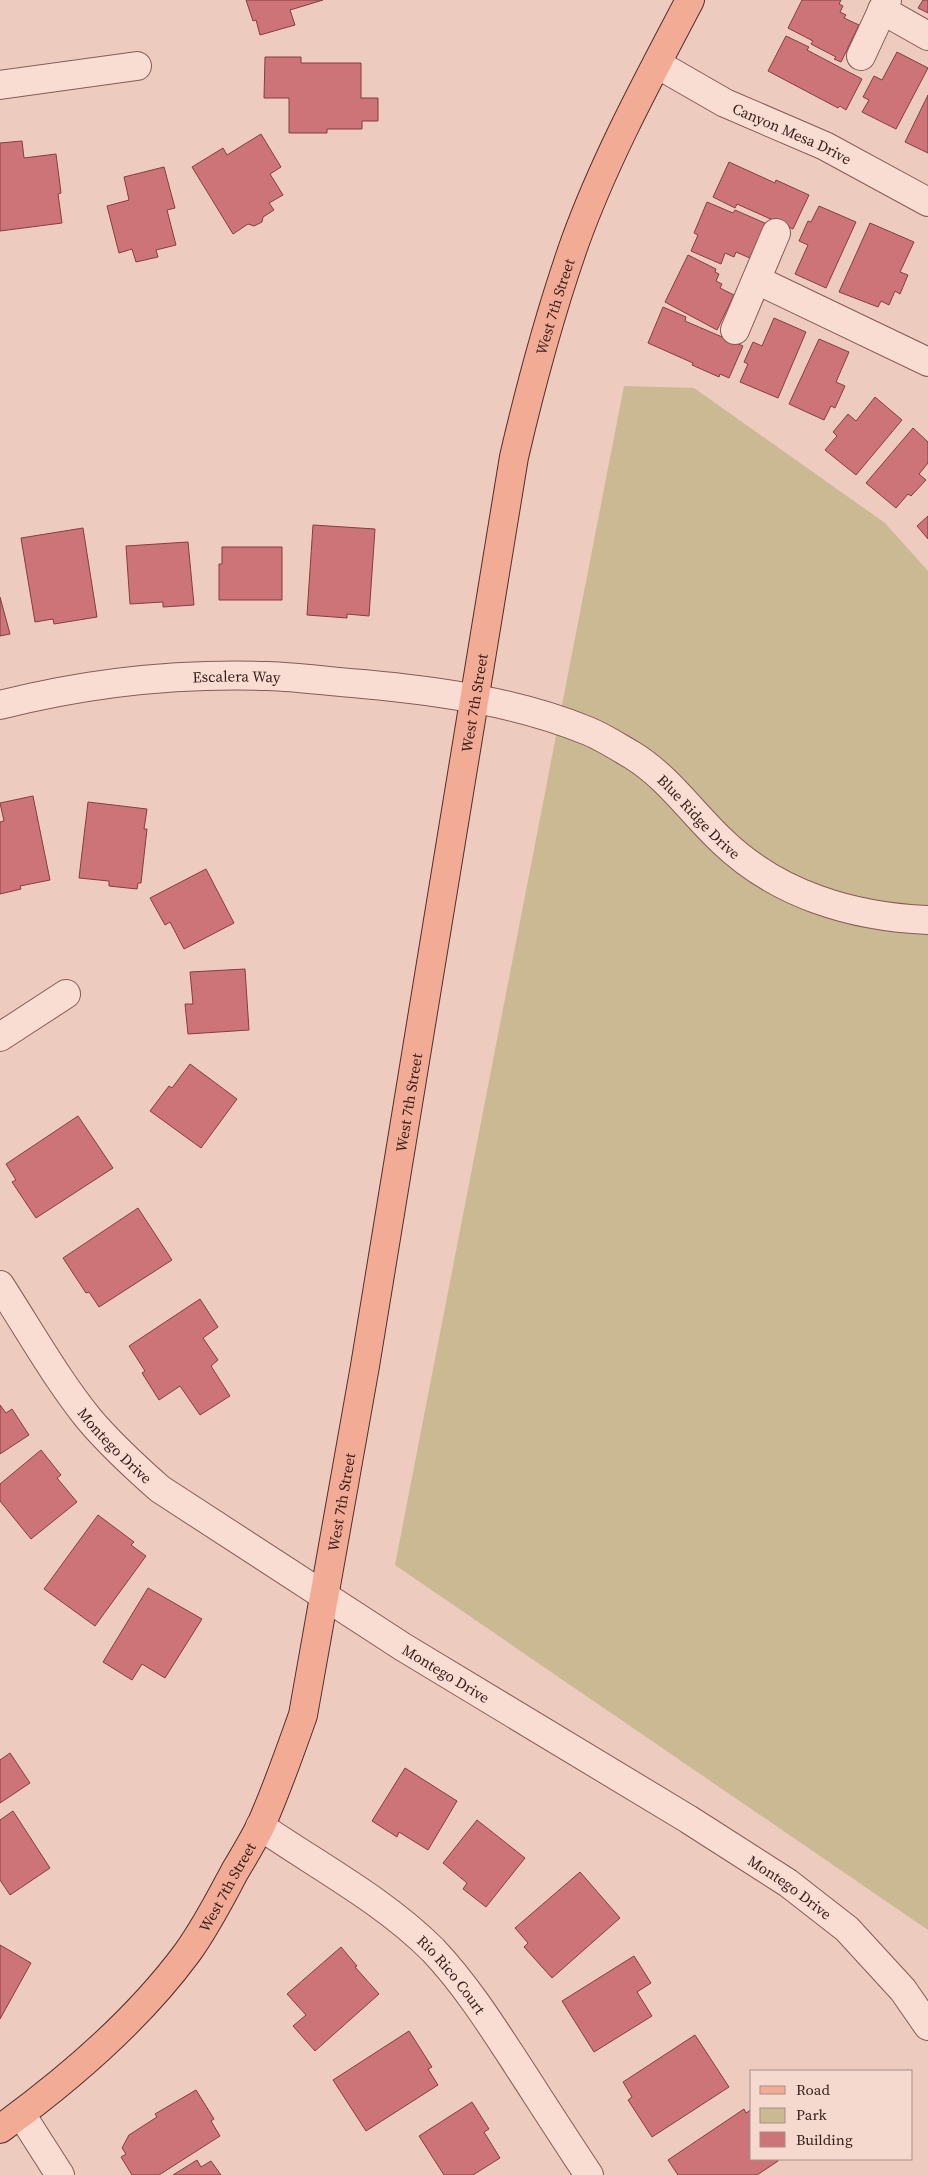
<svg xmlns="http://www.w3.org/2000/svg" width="928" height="2175" font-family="'Source Serif 4',serif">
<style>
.green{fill:#cbb993}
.building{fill:#cc7477;stroke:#853d41}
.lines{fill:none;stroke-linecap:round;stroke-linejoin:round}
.minor-casing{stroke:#865b57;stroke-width:30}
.major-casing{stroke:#532d2c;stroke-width:30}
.minor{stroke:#f9dcd2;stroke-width:28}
.major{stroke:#f2ac95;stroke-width:28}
.labels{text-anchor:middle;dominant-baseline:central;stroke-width:4.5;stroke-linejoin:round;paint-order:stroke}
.street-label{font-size:15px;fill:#351d1c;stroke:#f5d9ce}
</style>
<rect width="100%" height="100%" fill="#eecbbf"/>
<path class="green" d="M624,386L694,388L885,523L928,571V1930L395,1565Z"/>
<path class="building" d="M246,0H323L290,10L295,25L260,35L256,20L253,21Z
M802,0H841L839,4L843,6L840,12L846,15L844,18L859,25L841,62L834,59L836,57L811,44L813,41L788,28Z
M923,0H928V13L918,8Z
M786,36L809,47L807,50L862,79L846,110L840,106L838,108L768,71Z
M897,52L928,68L896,129L862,112L869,100L863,97L874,76L882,80Z
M265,57H301V63H361V98H378V121H362V129H327V133H289V98H264Z
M928,95V153L905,142Z
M261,134L281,167L270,174L283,195L269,203L274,210L263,217L262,222L254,226L248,224L233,234L192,167L223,148L227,155Z
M22,141L24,158L56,154L61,193L58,194L62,223L0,231V143Z
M729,162L775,183L776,180L809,195L793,229L737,204L735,208L713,197Z
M164,167L175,208L167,210L176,245L156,250L158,257L136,262L132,249L119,253L107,206L129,200L124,177Z
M707,202L733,213L735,210L767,224L752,259L736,252L734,257L725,253L721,264L691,251L698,235L694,233Z
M819,206L856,222L826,288L795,274L808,245L799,241L808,221L811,222Z
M870,223L914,242L900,272L908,275L900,294L895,291L889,305L881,301L878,307L839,292Z
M688,255L716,269L715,272L719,274L716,281L722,284L720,288L734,295L717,330L665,302Z
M663,307L686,317L685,321L743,346L729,378L720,374L719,377L692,365L693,363L648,343Z
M774,318L806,332L778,398L740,382L748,364L744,362L753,342L762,346Z
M819,339L849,352L836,382L845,386L835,408L831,406L824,420L789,404Z
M875,397L902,420L856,475L825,450L837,436L833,432L848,414L856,421Z
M913,428L928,442V463L919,474L926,480L911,496L908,494L896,508L866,483Z
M928,516V539L917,526Z
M313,525L375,529L369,616L347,614V618L307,615Z
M83,528L97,617L54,624L53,619L35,622L21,538Z
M188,542L194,605L163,607V602L130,604L126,546Z
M222,547H282V600H219V564H222Z
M0,597L10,634L0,636Z
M33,796L50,880L20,886L21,889L0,894V822L4,821L0,803Z
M88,802L147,809L144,829H147L141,883H138L137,889L109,886V881L79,878Z
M206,869L234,923L184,949L170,922L165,925L150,898Z
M245,969L249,1030L188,1034L185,1004H193L190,972Z
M190,1064L237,1099L201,1148L150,1111L169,1086L172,1088Z
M78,1116L113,1168L36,1218L12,1182L16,1180L6,1164Z
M138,1208L172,1260L99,1307L89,1292L86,1293L63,1258Z
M200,1299L218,1327L203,1338L218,1360L211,1366L230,1396L200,1415L180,1386L159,1400L142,1373L145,1371L129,1346Z
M0,1405L6,1413L12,1409L29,1435L0,1454Z
M41,1450L61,1475L57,1478L77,1502L31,1539L0,1501V1484Z
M98,1515L134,1542L131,1545L146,1556L95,1626L44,1589Z
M148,1588L202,1619L165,1678L142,1664L132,1680L103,1662Z
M10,1753L30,1783L0,1803V1760Z
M405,1768L457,1801L428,1850L399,1832L397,1837L372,1821Z
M13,1811L50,1868L10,1895L0,1880V1820Z
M477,1820L525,1858L486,1907L463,1889L467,1883L443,1863Z
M580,1872L620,1918L552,1978L524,1947L528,1943L515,1928Z
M0,1945L31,1963L0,2019Z
M341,1947L357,1966L355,1967L379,1994L315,2051L293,2026L306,2015L287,1994Z
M634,1956L651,1983L637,1992L652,2016L594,2052L562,2001Z
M409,2031L432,2067L428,2069L438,2085L366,2131L333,2080Z
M695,2035L729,2087L652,2137L628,2100L632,2097L623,2082Z
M196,2090L214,2119L211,2121L220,2136L159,2175H132L121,2157L126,2154L122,2148L129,2135L157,2117L155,2114Z
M472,2102L489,2129L484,2132L500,2158L473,2175H444L419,2136Z
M744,2109L746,2113L752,2109V2159H778V2161L757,2175H678L668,2160Z
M197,2160L201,2167L211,2161L221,2175H173Z"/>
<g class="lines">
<defs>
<g id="minor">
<path d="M882,10L928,36"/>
<path d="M861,56L887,0"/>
<path id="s1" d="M657,64L725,103L825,146L928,202"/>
<path d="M0,85L137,66"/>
<path d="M757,280L928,362"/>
<path d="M735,330L776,233"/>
<path id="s2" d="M0,705C86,683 179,673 268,676C300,677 332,682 363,684C438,691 518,702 588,731C603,737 618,747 632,755C668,777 692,813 722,841C778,895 853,917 928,920"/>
<path d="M0,1037L66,994"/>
<path id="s3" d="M0,1285C29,1330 56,1378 89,1419C111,1445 135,1467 160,1489L403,1647L688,1819L788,1883L847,1929L903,1990L928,2026"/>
<path id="s4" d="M260,1826C318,1866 383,1900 433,1950C466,1985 492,2026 518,2066C542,2103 565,2139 589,2175"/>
<path d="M21,2114L60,2175"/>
</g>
<g id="major">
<path id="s5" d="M0,2129C69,2079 136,2022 187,1953C206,1927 220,1899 235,1871C244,1856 253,1841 261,1825C277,1789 290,1752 303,1715L365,1366L514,457C531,384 550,313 575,242C605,159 649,78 690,0"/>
</g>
</defs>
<use href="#minor" class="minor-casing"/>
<use href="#major" class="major-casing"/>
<use href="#minor" class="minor"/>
<use href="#major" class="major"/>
</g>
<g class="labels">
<g class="street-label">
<text stroke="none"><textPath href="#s1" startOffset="152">Canyon Mesa Drive</textPath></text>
<text stroke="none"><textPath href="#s5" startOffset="1955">West 7th Street</textPath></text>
<text stroke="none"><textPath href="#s2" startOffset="239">Escalera Way</textPath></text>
<text stroke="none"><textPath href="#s5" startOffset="1550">West 7th Street</textPath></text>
<text stroke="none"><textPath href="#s2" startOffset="738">Blue Ridge Drive</textPath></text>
<text stroke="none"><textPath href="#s5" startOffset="1145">West 7th Street</textPath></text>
<text stroke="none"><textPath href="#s3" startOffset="198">Montego Drive</textPath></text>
<text stroke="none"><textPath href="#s5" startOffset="740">West 7th Street</textPath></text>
<text stroke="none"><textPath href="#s3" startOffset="601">Montego Drive</textPath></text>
<text stroke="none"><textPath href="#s5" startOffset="335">West 7th Street</textPath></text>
<text stroke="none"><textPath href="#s3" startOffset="1006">Montego Drive</textPath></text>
<text stroke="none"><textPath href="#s4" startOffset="244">Rio Rico Court</textPath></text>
</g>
</g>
<rect x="750" y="2070" width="162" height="90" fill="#f5d9ce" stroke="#a88e87"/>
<rect x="760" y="2086" width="25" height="8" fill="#f2ac95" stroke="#a88e87"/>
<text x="796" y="2095" font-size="15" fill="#351d1c">Road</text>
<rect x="760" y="2108" width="25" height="15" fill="#cbb993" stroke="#a88e87"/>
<text x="796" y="2120" font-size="15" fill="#351d1c">Park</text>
<rect x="760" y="2132" width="25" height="15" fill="#cc7477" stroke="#a88e87"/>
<text x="796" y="2145" font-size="15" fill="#351d1c">Building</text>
</svg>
